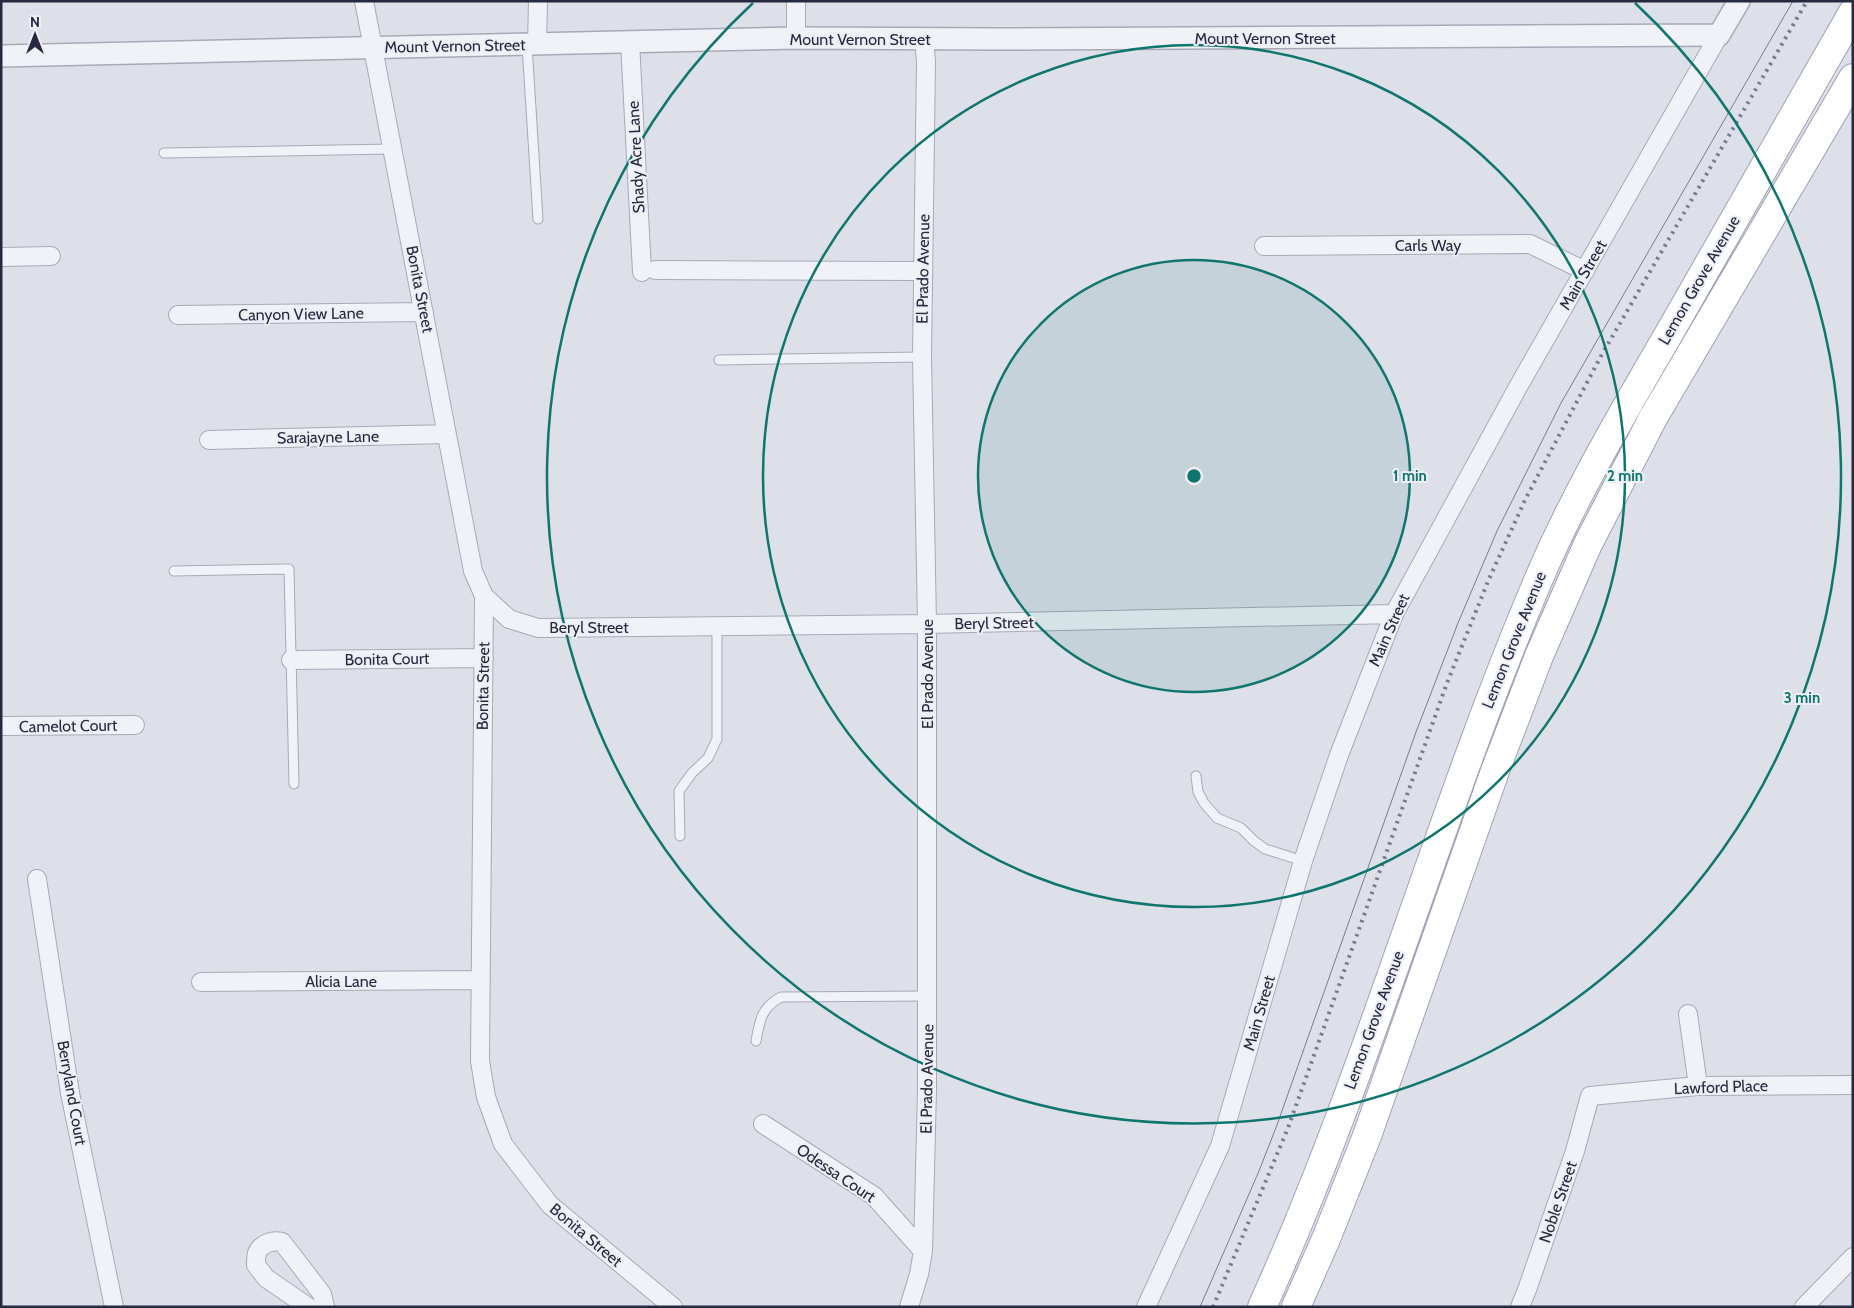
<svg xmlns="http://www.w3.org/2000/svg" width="1854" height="1308" font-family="Cabin,sans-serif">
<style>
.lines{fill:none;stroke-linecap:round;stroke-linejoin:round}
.service-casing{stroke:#a7a9b7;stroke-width:11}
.minor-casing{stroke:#a7a9b7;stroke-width:20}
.tertiary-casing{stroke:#a7a9b7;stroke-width:24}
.primary-casing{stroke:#9da1b6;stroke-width:30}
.service{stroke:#f1f2f7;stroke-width:9}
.minor{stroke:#f1f2f7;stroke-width:18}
.tertiary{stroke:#f1f2f7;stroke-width:21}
.primary{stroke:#fff;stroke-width:28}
.tram{stroke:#767b94;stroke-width:1}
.rail{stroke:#767b94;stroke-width:4;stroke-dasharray:2.5 5;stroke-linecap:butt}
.ring{fill:none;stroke:#0f766e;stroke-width:2.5}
.labels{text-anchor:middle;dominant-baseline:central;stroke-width:4;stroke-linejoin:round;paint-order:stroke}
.street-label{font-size:16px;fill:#262a41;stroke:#eeeff6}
.centre{fill:#0f766e;stroke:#eeeff6;stroke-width:2.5}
.ring-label{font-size:15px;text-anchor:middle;font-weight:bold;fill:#0f766e;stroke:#eeeff6;stroke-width:4;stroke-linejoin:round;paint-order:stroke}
</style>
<rect width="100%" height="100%" fill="#dee0e9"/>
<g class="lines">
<defs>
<path id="service" d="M527,45L538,219
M164,153L392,149
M719,360L922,357
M174,571L289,569L294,784
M1196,776L1198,792L1204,803L1217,818L1241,828L1254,841L1265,849L1303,861
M680,836L679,791L692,773L708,758L717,739V626
M756,1041C760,1020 761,1008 781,997L927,996"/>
<path id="minor" d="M364,1L473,571L484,596L480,1061L486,1097L503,1144L550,1205L673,1307
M796,1V38
M630,42L642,272
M537,45L538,1
M1264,246L1530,244L1585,271
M1,257L51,256
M655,270L923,271
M178,315L424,312
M209,440L447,434
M484,596L509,619L538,628L927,624L1394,614
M291,660L484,658
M1,726L135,725
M37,879L70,1093L114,1307
M201,982L480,980
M1688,1014L1698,1086
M763,1124L874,1196L923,1251
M308,1307L266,1278L256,1265C256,1262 256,1256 257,1253C261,1243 273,1240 282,1242L322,1294L325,1307
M909,1307L919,1274L923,1251L927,1089V624L922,357L926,61L924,39
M1146,1307L1220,1146L1303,861L1339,755L1394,614L1518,387L1719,35
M1520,1307L1528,1287L1575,1151L1590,1096L1698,1086L1853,1085
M1804,1307L1853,1257"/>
<path id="tertiary" d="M1,56L796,38L999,39L1719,35L1739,1"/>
<path id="primary" d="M1262,1307C1369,1072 1436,821 1537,583C1574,495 1623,413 1671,330C1732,224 1792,118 1853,12
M1296,1307L1326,1239L1367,1136L1495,771L1539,656L1588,544L1653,418L1853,78"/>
</defs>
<use href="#service" class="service-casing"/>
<use href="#minor" class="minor-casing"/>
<use href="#tertiary" class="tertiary-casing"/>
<use href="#primary" class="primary-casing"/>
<use href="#service" class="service"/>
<use href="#minor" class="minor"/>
<use href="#tertiary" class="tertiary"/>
<use href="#primary" class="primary"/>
<path class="tram" d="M1200,1307L1259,1171L1277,1125L1416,732L1458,623L1497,531L1561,403L1793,1"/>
<path class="rail" d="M1213,1307L1288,1128L1447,683L1489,579L1526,498L1601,356L1807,1"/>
</g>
<circle cx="1194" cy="476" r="216" fill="#0f766e" fill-opacity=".12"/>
<g class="ring">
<circle cx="1194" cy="476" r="216"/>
<circle cx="1194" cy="476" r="431"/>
<path d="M1635 3A647 647 0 1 1 753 3"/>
</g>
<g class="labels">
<g class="street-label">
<text x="1265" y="38">Mount Vernon Street</text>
<text x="860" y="39">Mount Vernon Street</text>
<text transform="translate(455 46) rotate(-1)">Mount Vernon Street</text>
<text transform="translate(636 157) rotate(-93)">Shady Acre Lane</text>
<text x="1428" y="245">Carls Way</text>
<text transform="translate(923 269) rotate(-89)">El Prado Avenue</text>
<text transform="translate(1583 275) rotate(-60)">Main Street</text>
<text transform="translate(1699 280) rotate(-60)">Lemon Grove Avenue</text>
<text transform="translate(420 289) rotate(79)">Bonita Street</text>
<text transform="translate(301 314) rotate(-1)">Canyon View Lane</text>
<text transform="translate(328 437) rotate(-1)">Sarajayne Lane</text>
<text transform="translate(994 623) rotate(-1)">Beryl Street</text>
<text x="589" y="627">Beryl Street</text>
<text transform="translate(1389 630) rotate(-66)">Main Street</text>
<text transform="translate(1514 640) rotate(-68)">Lemon Grove Avenue</text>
<text transform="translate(387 659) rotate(-1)">Bonita Court</text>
<text transform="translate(927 674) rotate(-90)">El Prado Avenue</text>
<text transform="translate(483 686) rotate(-89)">Bonita Street</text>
<text transform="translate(68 726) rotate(-1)">Camelot Court</text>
<text x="341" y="981">Alicia Lane</text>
<text transform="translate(1259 1013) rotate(-74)">Main Street</text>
<text transform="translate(1374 1020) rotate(-70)">Lemon Grove Avenue</text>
<text transform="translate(927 1079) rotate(-89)">El Prado Avenue</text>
<text transform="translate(1721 1087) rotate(-2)">Lawford Place</text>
<text transform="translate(72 1093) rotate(80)">Berryland Court</text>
<text transform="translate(836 1173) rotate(34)">Odessa Court</text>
<text transform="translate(1558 1202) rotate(-71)">Noble Street</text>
<text transform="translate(586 1235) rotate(40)">Bonita Street</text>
</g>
</g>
<circle cx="1194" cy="476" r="8" class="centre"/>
<g class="ring-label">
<text x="1410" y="481">1 min</text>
<text x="1625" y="481">2 min</text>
<text x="1802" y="703">3 min</text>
</g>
<rect width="1854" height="1308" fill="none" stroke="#262a41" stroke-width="5"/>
<g transform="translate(35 35)" stroke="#eeeff6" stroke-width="4" paint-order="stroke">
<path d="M0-4L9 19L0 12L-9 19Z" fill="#262a41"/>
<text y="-8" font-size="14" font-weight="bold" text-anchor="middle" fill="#262a41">N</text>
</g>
</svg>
